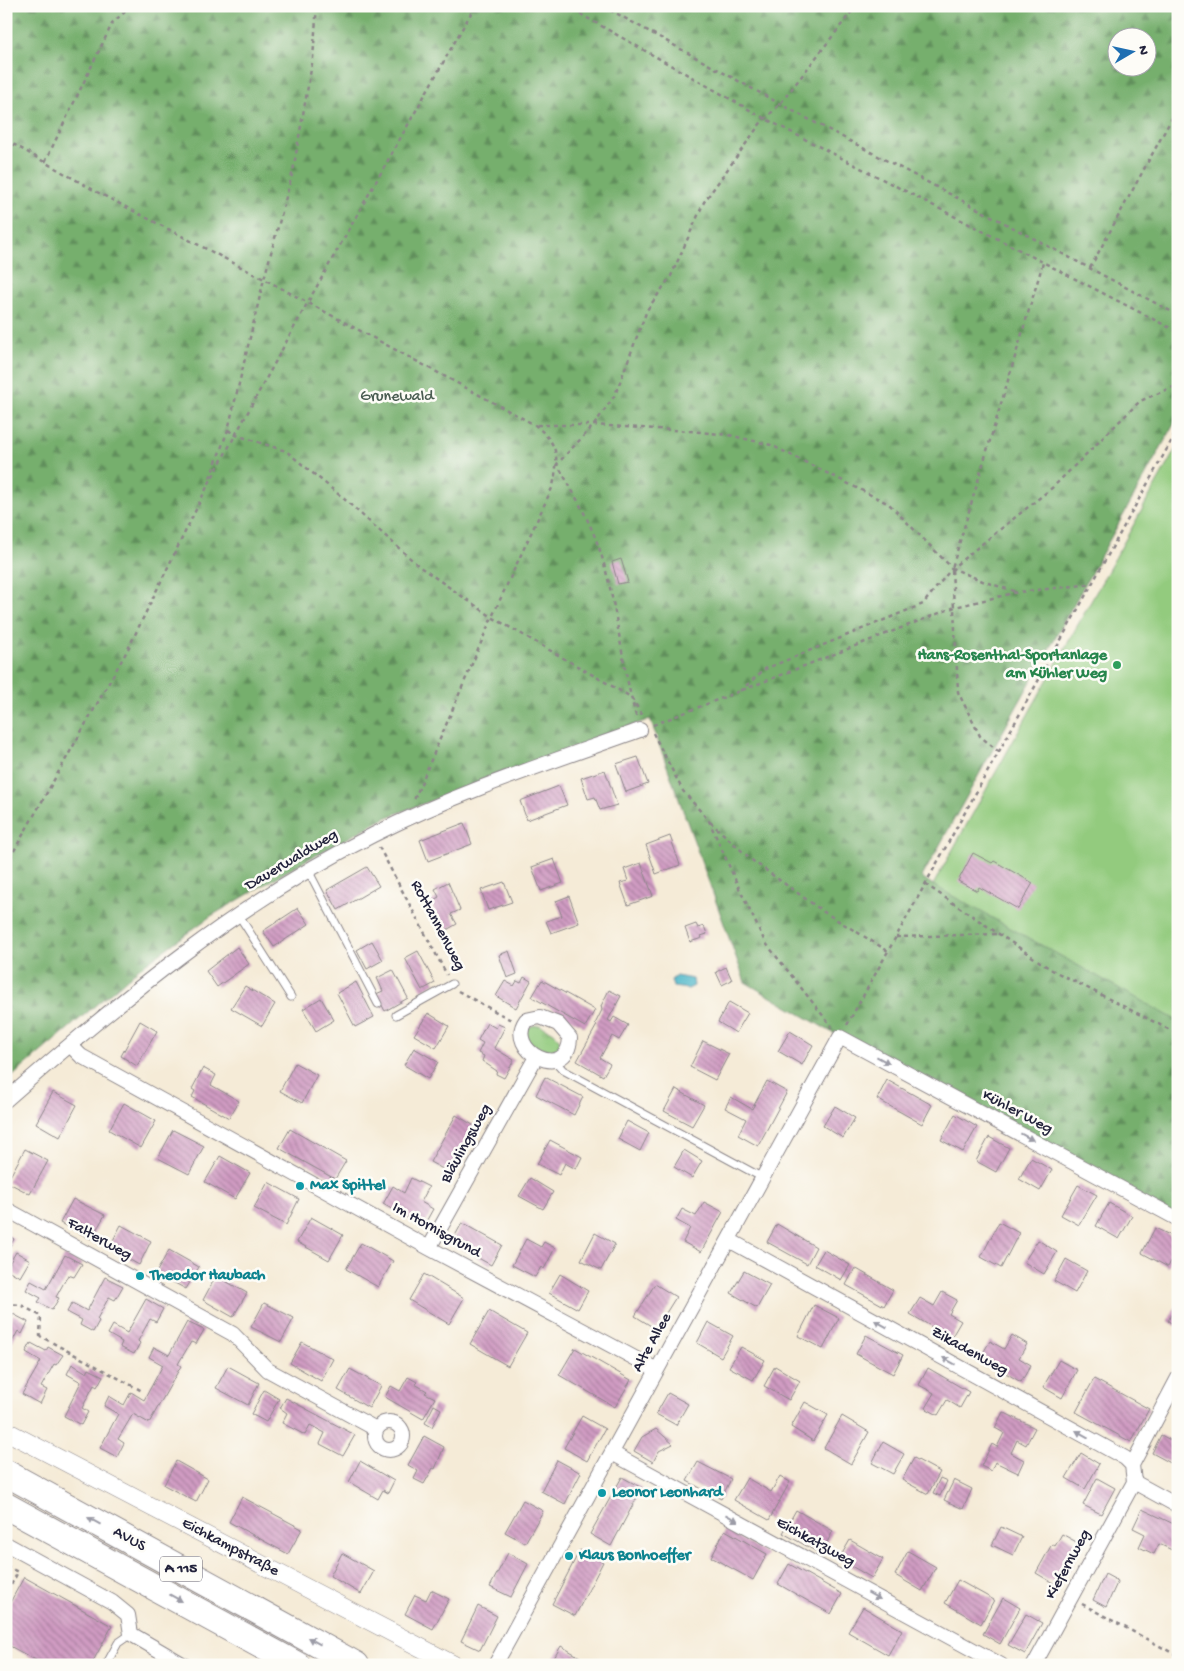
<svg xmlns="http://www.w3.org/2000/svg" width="1184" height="1671" font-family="'Gochi Hand',sans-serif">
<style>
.grass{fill:url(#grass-tufts);stroke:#5a765c}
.forest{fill:url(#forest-firs);stroke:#4c6854;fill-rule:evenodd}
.pitch{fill:#93cb7e;stroke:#5a765c}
.water{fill:#4bb6c8;stroke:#366c82}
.building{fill:url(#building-back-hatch)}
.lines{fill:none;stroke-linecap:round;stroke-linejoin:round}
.service-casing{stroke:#8c8689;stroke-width:9}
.minor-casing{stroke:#8c8689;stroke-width:16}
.tertiary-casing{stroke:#8c8689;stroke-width:19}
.motorway-casing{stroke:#8c8689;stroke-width:28}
.path{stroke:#8c8689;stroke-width:2.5;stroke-dasharray:4 4;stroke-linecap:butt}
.service{stroke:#fff;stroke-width:7}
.minor{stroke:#fff;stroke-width:14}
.tertiary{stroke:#fff;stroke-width:18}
.motorway{stroke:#fff;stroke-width:26}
.oneway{fill:#9c9ca7}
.leisure-dot{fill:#2e9e5b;stroke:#fdfcf7;stroke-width:2}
.culture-dot{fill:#0f9aa8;stroke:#fdfcf7;stroke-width:2}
.labels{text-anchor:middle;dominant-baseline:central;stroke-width:5;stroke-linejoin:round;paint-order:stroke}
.shield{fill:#fdfcf7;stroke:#646373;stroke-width:1}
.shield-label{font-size:15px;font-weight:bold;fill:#22223b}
.park-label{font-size:16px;fill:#4a5d52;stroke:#fdfcf7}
.leisure-label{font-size:16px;font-weight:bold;fill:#27864d;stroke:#fdfcf7;text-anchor:end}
.street-label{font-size:16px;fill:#22223b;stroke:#fdfcf7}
.culture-label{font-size:16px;font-weight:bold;fill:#0d838f;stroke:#fdfcf7;text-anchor:start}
</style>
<defs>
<pattern id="grass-tufts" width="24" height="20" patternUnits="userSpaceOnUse" patternTransform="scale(1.25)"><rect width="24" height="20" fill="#93cb7e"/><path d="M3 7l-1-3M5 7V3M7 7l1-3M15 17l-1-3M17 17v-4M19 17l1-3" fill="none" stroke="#7eae6e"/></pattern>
<pattern id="forest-firs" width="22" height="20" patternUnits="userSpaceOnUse" patternTransform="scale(1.25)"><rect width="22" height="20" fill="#76af6d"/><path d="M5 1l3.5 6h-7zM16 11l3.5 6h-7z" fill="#608e5b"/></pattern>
<pattern id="building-back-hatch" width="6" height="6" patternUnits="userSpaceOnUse" patternTransform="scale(1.25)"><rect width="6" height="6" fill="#d09bc2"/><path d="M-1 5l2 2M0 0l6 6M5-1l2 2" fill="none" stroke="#a87e9f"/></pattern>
</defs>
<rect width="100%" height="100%" fill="#fdfcf7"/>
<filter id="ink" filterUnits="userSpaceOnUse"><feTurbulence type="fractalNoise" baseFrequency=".02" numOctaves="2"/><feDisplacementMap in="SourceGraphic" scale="10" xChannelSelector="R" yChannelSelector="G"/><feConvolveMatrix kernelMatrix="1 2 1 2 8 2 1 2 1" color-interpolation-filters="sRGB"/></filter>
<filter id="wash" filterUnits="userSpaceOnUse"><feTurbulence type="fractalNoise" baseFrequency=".0096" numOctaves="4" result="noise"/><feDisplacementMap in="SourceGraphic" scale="20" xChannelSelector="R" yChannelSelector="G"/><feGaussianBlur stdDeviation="1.12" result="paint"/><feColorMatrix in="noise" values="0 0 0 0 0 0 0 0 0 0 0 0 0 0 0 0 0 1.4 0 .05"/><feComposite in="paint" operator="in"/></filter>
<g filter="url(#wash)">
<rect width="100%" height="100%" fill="#f5ebd7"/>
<path class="grass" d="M539,1025C551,1032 561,1033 560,1048C550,1059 540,1051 529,1045L526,1030L531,1026Z"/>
<path class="forest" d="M6,6H1178V417L922,877L933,885L1178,1021V1217L840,1037L745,982L650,719L385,818L303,862L211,916L138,969L14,1075L6,1071ZM1116,38H1146V68H1116Z"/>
<path class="pitch" d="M1178,445V1021L933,885Z"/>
<path class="water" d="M676,976L693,979L694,986L688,989L673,987L671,980Z"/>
<g id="blocks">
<path class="building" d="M621,559L628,582L618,584L612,562Z
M638,757L648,784L626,792L616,764Z
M605,770L617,805L600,810L595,797L588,799L581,778Z
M559,786L567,805L527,820L520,801Z
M464,823L472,844L428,861L420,840Z
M670,836L680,865L656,874L646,845Z
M973,853L992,863L994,861L1033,883L1018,909L979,887L977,891L958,881Z
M554,859L563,883L541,891L532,867Z
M641,863L653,896L628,905L620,883L628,881L624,869Z
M367,867L379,886L338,910L327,890Z
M448,882L460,910L451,914L457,924L443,932L437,922L440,921L430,902L439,897L435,889Z
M504,882L512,902L488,910L481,890Z
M569,896L579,923L551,933L546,921L562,916L556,901Z
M298,908L309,924L274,947L263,931Z
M696,924L698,928L704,926L707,934L701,936L702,938L690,942L685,928Z
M372,941L383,960L367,969L357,950Z
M237,947L249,964L217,987L206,971Z
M418,951L435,983L422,990L405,958Z
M509,951L517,974L507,978L499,955Z
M726,967L732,980L722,985L716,972Z
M393,970L408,998L385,1011L376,994L383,991L377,978Z
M524,977L531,981L516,1008L496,996L505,981L514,986L517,981L521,983Z
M542,980L595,1010L585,1027L532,997Z
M356,982L374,1017L355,1027L337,993Z
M245,986L275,1004L262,1026L231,1008Z
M609,990L621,996L608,1020L611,1022L614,1017L628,1025L619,1040L612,1036L600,1058L610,1064L603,1076L577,1061L597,1025L595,1024L602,1010L601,1006Z
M321,998L334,1020L316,1031L303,1009Z
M729,1002L748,1013L736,1033L718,1022Z
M428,1013L449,1026L436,1048L414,1035Z
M140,1021L157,1031L137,1066L121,1056Z
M487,1023L496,1028L498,1024L505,1027L494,1048L514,1060L504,1078L496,1074L497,1071L482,1061L484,1056L478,1053L483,1043L478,1040Z
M790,1031L813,1045L802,1065L778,1051Z
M703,1041L729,1054L715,1080L690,1067Z
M414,1048L438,1062L428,1079L404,1065Z
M295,1063L317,1075L302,1103L280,1091Z
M203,1068L216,1075L211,1085L239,1101L229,1118L192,1097L195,1091L192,1089Z
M545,1077L583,1097L574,1115L536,1095Z
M887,1080L932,1105L922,1124L877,1099Z
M767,1081L787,1092L758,1146L738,1135L746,1119L725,1108L731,1097L752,1109Z
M676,1089L704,1105L692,1126L664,1111Z
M53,1092L77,1105L60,1137L36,1123Z
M124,1103L156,1121L141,1148L109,1130Z
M835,1106L855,1118L843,1138L823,1126Z
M955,1114L977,1127L963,1152L941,1140Z
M456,1115L478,1128L452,1174L430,1162Z
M627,1121L649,1133L640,1151L618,1139Z
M290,1129L346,1161L335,1179L279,1148Z
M173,1130L204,1146L189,1174L158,1158Z
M989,1137L1009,1148L996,1172L976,1161Z
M550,1140L582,1157L576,1169L565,1163L559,1175L537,1164Z
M25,1149L48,1161L30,1194L7,1182Z
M684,1150L702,1161L692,1178L674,1167Z
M220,1156L250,1173L235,1199L205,1182Z
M1031,1158L1052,1170L1040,1191L1019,1179Z
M411,1178L429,1187L421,1202L433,1209L423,1227L383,1204L393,1186L404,1193Z
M530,1178L553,1192L543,1209L519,1196Z
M268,1182L299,1199L286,1225L254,1208Z
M1078,1185L1097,1195L1079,1225L1061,1215Z
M73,1199L105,1215L91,1239L60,1223Z
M704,1202L723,1212L701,1252L683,1242L690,1228L676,1220L682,1209L696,1216Z
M1109,1203L1132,1216L1119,1239L1096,1226Z
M311,1217L343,1235L329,1260L297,1242Z
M999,1222L1019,1233L1001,1268L981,1257Z
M462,1223L502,1245L491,1265L451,1243Z
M777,1224L816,1247L807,1264L767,1242Z
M121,1225L151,1241L139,1265L109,1248Z
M1155,1228L1178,1239V1248L1168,1267L1142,1253Z
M595,1233L615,1244L601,1270L581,1260Z
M6,1234L14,1239L6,1253Z
M526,1239L541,1247L544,1242L555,1248L544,1269L541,1267L535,1277L512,1265Z
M1038,1240L1057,1252L1044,1274L1024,1262Z
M361,1243L393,1261L378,1287L346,1269Z
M169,1250L199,1267L186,1289L156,1273Z
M824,1250L850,1265L841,1280L815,1265Z
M16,1252L30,1260L20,1277L6,1269Z
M65,1255L82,1264L74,1277L68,1275L56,1297L59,1298L52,1310L38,1302L41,1298L26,1290L31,1281L46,1289Z
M1066,1259L1087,1271L1075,1293L1054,1281Z
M855,1268L893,1290L884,1306L846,1285Z
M744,1271L770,1285L757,1308L731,1293Z
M424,1274L464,1298L449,1324L409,1300Z
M560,1274L588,1291L578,1309L549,1293Z
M216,1276L247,1293L233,1317L203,1300Z
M105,1277L123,1286L115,1300L109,1297L97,1319L99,1321L93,1332L80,1325L82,1320L67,1312L72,1303L87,1311Z
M655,1284L676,1297L656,1329L635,1316Z
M942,1292L957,1300L949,1314L961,1321L951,1338L910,1314L920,1298L934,1306Z
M146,1299L163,1309L156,1322L150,1319L138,1341L140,1343L134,1354L120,1347L122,1342L108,1334L113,1325L127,1333Z
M264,1303L294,1318L281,1342L251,1327Z
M814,1305L839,1318L823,1349L798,1336Z
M1176,1305L1178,1306V1327L1168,1321Z
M489,1311L527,1333L508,1366L470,1344Z
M13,1314L28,1322L22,1334L18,1331L6,1353V1316L11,1319Z
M187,1322L204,1330L196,1344L191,1342L178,1364L181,1366L149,1423L133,1414L118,1439L124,1443L117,1457L100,1448L118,1414L104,1406L109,1396L124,1405L131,1392L144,1400L163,1365L149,1357L154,1347L169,1355Z
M708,1322L733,1336L721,1357L697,1343Z
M866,1335L903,1355L893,1374L856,1354Z
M1012,1335L1027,1344L1019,1358L1031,1365L1021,1382L980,1358L990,1341L1004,1349Z
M302,1342L333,1359L321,1381L290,1363Z
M31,1343L46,1351L48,1347L63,1355L56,1365L54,1364L41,1387L47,1390L40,1404L22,1394L41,1361L26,1352Z
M741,1347L765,1360L753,1380L729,1367Z
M575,1348L631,1380L615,1407L559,1375Z
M1059,1360L1077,1370L1062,1398L1043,1387Z
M72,1364L87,1373L89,1369L103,1376L97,1387L94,1385L82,1408L88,1412L81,1425L64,1416L81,1382L67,1374Z
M228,1366L259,1383L248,1405L216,1388Z
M775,1366L800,1381L789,1400L764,1386Z
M928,1368L969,1392L960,1408L947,1400L938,1415L925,1408L934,1393L919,1385Z
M350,1369L381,1386L369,1408L338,1390Z
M408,1377L417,1382L415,1384L427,1391L425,1393L435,1398L423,1419L385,1397L391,1386L400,1391Z
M1094,1379L1149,1409L1131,1442L1076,1412Z
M264,1390L279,1399L266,1422L251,1414Z
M668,1393L688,1404L676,1425L656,1414Z
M286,1398L355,1435L343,1456L320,1444L325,1433L310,1425L305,1435L282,1423L287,1413L280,1408Z
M805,1402L828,1415L813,1441L791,1427Z
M434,1405L441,1409L432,1427L425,1423Z
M1003,1412L1035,1428L1026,1445L1017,1440L1011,1453L1024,1460L1018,1473L995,1462L991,1471L981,1466L992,1444L997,1447L1004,1433L995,1428Z
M582,1416L605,1429L587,1461L564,1448Z
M842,1416L869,1432L851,1464L824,1448Z
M656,1429L673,1444L659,1451L653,1462L634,1451L642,1437Z
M1161,1435L1178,1444V1467L1152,1453Z
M424,1436L444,1447L435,1469L433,1468L424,1484L414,1479L418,1471L408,1465Z
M883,1442L904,1454L893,1474L872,1463Z
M1081,1453L1099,1464L1085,1489L1066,1478Z
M914,1458L940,1472L928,1494L902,1480Z
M557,1460L581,1473L565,1504L541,1491Z
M176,1461L208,1479L196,1502L164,1485Z
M360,1461L394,1481L388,1493L383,1490L378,1499L349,1482Z
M698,1462L731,1479L721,1499L687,1481Z
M780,1476L790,1482L769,1520L734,1500L747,1478L771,1492Z
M622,1477L642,1488L611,1546L590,1534Z
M940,1478L947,1481L940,1496L933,1493Z
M1097,1478L1115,1488L1101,1514L1083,1505Z
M954,1480L972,1489L963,1509L944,1500Z
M242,1497L302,1529L288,1554L229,1522Z
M523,1500L543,1511L525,1543L505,1532Z
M1142,1509L1178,1526L1173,1537L1177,1539L1172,1550L1159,1544L1154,1554L1139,1547L1145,1534L1133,1528Z
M796,1510L833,1531L821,1554L783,1533Z
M1001,1527L1022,1537L1013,1555L992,1545Z
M725,1530L767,1554L753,1580L711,1557Z
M1062,1534L1080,1544L1074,1556L1076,1558L1060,1587L1036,1573L1052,1544L1055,1546Z
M850,1540L883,1559L872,1578L839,1559Z
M580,1550L603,1562L575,1616L552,1604Z
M908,1551L936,1567L922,1591L895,1575Z
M342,1553L374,1571L361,1594L330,1576Z
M508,1553L528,1564L511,1597L490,1587Z
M789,1564L842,1594L831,1614L778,1584Z
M1105,1574L1118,1581L1106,1607L1093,1600Z
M24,1577L112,1626L91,1665H45L6,1644V1610Z
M958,1580L994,1600L981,1624L945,1603Z
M431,1590L449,1599L433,1629L405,1614L415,1595L426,1600Z
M1003,1598L1020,1608L1000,1644L983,1634Z
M478,1606L497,1616L480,1650L461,1641Z
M863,1607L902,1630L888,1655L848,1632Z
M1026,1614L1042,1623L1025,1654L1008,1645Z
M561,1646L580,1657L575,1665H550Z"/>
</g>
</g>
<g filter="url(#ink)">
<use href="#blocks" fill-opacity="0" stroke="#8c8689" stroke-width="1"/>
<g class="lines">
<defs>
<path id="service" d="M308,870L378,1004
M238,914L291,997
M396,1015L452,984
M555,1061L563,1070L763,1178
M106,1665L118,1643L131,1634"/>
<path id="minor" d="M540,1017L558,1024L570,1038C568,1083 504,1051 526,1020Z
M70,1045L81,1056L429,1248L657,1370
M6,1100C120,1000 237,903 373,835C458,792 551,762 640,730
M6,1209L233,1334L268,1370L376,1429
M729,1240L1125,1458L1132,1465L1134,1482L1178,1506
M429,1248L536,1057
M375 1436a14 14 0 1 1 28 0a14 14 0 1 1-28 0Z
M612,1453L1001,1665
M1132,1465L1178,1378
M6,1544L112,1602L128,1615L131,1634L184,1665
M495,1665L840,1037L1178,1219
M1034,1665L1134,1482"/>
<path id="tertiary" d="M6,1431L454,1665"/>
<path id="motorway" d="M6,1473L356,1665
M6,1506L297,1665"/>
</defs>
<use href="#service" class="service-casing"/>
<use href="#minor" class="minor-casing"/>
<use href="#tertiary" class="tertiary-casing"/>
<use href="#motorway" class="motorway-casing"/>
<path class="path" d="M566,6L764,118L1178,332
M603,6L780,104L1178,315
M6,140L97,192L264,279L535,425C559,445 559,456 553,486L492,617L414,800
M45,162L113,22L126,11L128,6
M1090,268L1178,107
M537,425H594L690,431L729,435L771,445L889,504L952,568L985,582L1017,592
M228,430L236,435L286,451L343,498L420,567L492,617L631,697L643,717
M210,478L228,430L264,279L293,171L313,58L317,6
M740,691L765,669L923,604L952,568L1053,487L1140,401L1178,385
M636,716C622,666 618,614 604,564C594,527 576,497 557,464L594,425L615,395L647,310L671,276L704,202L760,124L780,104L856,6
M653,725L955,607L1018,592L1093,584
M653,733L683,791L709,821L739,888L765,942L832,1027
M999,752L980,736L958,692L952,568L1043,263
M710,822L753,861L824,912L888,951
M379,847L447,975
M6,865L128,649L207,487L308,302L475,6
M925,884L1052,970L1178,1034
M896,937L997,934
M458,991L513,1021
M847,1025L1178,429
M6,1304L21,1305L41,1316L40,1336L144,1392
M6,1566L18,1572L6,1594
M1082,1604L1178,1656"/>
<use href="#service" class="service"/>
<use href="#minor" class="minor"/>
<use href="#tertiary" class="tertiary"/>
<use href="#motorway" class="motorway"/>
</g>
<defs><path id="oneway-solid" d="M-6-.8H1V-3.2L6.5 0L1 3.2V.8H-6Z" transform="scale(1.25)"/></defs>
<g class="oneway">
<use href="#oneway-solid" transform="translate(883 1060) rotate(28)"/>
<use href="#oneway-solid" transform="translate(1027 1137) rotate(28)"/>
<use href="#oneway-solid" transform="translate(881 1324) rotate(-151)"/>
<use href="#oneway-solid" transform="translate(949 1361) rotate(-151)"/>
<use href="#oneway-solid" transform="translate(1082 1434) rotate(-151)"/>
<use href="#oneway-solid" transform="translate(732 1518) rotate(29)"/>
<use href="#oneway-solid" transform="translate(94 1521) rotate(-151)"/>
<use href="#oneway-solid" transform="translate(874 1596) rotate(29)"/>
<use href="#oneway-solid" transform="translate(176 1598) rotate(29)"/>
<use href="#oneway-solid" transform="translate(314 1641) rotate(-151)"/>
</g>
</g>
<circle class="leisure-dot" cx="1117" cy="665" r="5"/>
<g class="culture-dot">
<circle cx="300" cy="1186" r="5"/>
<circle cx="140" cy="1276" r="5"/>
<circle cx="602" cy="1493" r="5"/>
<circle cx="569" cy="1556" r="5"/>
</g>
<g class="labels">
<rect class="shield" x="160" y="1556.5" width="42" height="25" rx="4"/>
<g class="shield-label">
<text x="181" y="1569">A 115</text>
</g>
<g class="park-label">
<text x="397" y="397">Grunewald</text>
</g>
<g class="leisure-label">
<text x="1107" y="656">Hans-Rosenthal-Sportanlage<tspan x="1107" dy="18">am Kühler Weg</tspan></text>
</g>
<g class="street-label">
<text transform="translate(292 861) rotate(-31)">Dauerwaldweg</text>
<text transform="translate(437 926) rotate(62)">Rottannenweg</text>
<text transform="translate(1017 1113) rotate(28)">Kühler Weg</text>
<text transform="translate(467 1144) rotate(-61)">Bläulingsweg</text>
<text transform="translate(436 1231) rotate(29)">Im Hornisgrund</text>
<text transform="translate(99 1240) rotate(29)">Falterweg</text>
<text transform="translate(653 1343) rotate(-61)">Alte Allee</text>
<text transform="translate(969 1352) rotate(29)">Zikadenweg</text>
<text transform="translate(129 1540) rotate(29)">AVUS</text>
<text transform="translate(815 1543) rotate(29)">Eichkatzweg</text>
<text transform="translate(230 1548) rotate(28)">Eichkampstraße</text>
<text transform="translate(1069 1565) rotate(-61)">Kiefernweg</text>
</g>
<g class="culture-label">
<text x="310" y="1186">Max Spittel</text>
<text x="150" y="1276">Theodor Haubach</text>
<text x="612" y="1493">Leonor Leonhard</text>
<text x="579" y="1556">Klaus Bonhoeffer</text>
</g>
</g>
<rect width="1184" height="1671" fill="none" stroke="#fdfcf7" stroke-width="25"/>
<g transform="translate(1132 52) rotate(81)"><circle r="24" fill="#fdfcf7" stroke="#a5a5ac"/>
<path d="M0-4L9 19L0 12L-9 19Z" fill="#1f6fb2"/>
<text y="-8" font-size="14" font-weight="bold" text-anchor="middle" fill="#22223b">N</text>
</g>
</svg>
